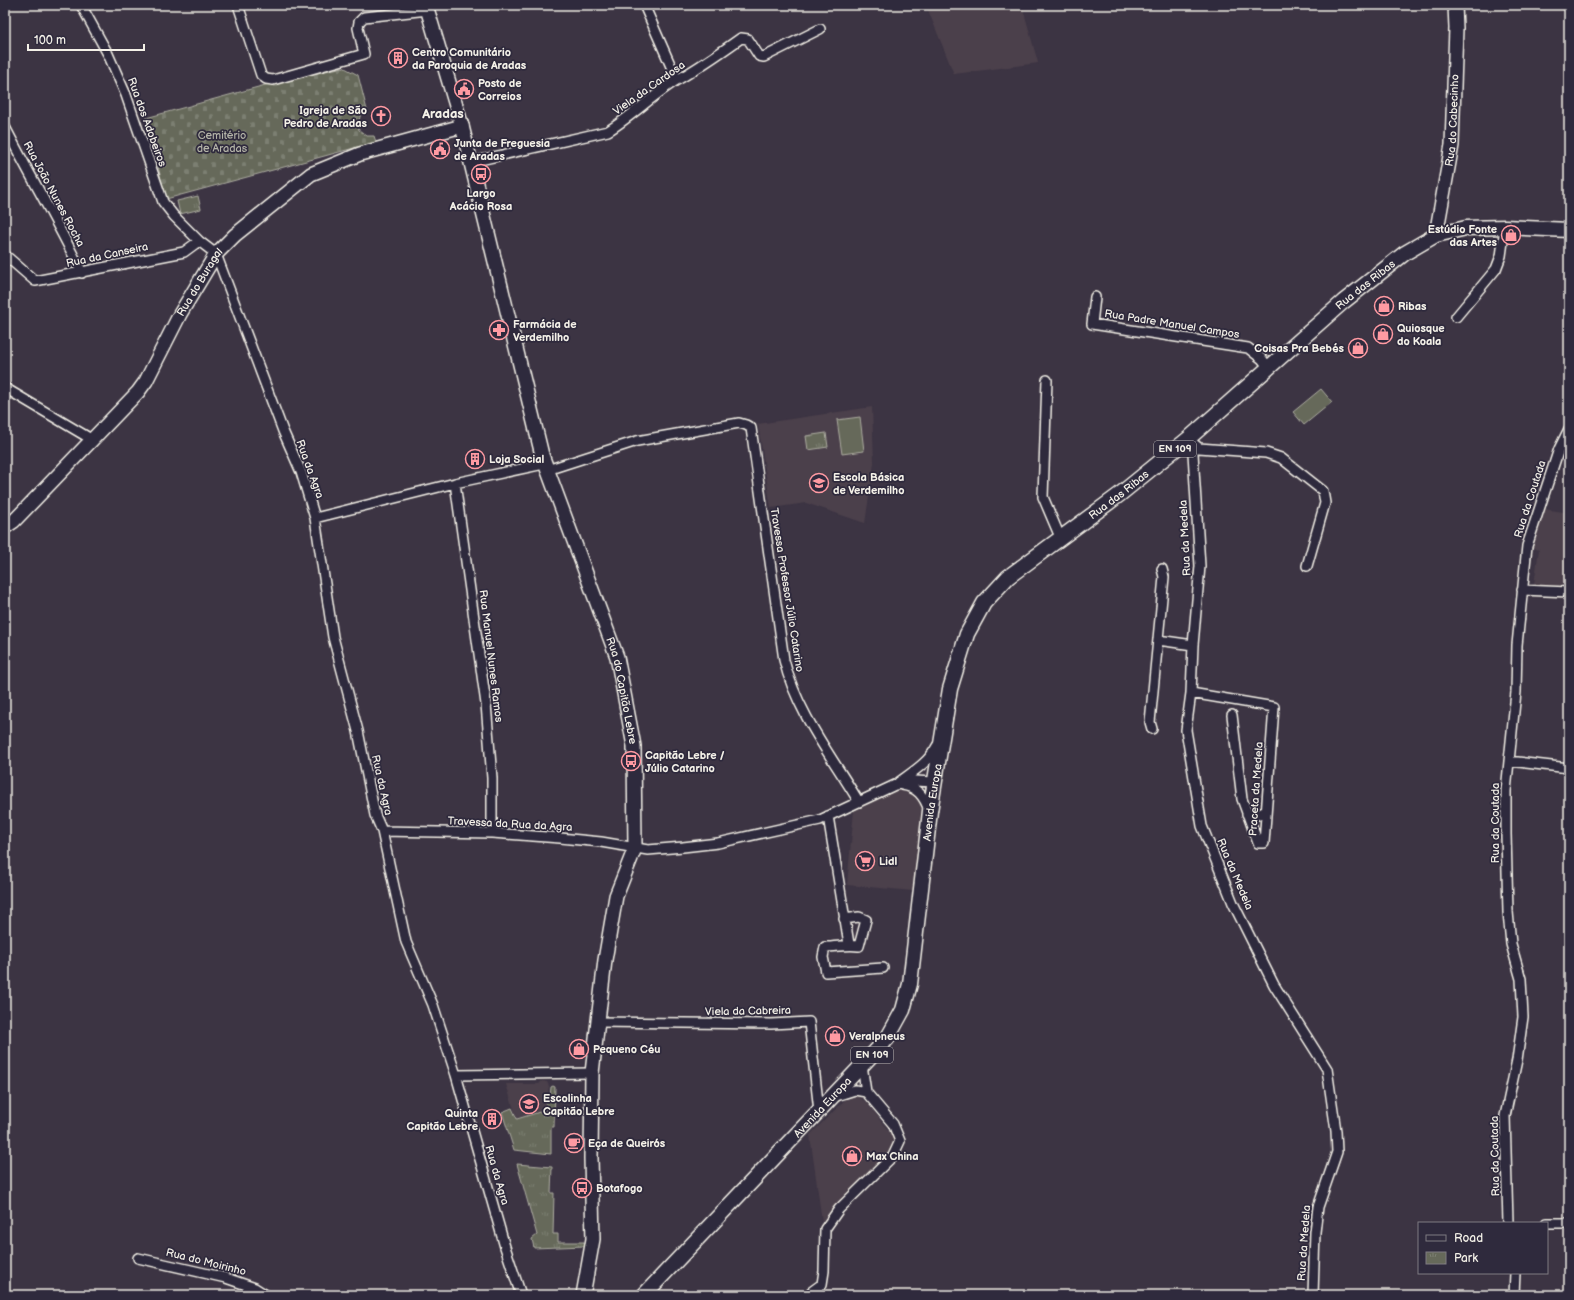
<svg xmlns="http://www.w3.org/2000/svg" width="1574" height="1300" font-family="'Balsamiq Sans',sans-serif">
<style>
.built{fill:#4c404b}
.grass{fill:#66695a;stroke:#adada1}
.cemetery{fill:url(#cemetery-stones);stroke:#adada1}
.park{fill:url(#park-tufts);stroke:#adada1}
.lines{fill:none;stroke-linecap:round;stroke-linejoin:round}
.street-casing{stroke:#f4f1e8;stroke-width:12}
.secondary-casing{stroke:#f4f1e8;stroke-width:16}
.primary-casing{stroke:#f4f1e8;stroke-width:17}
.street{stroke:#2f2a3d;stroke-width:9}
.secondary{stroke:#2f2a3d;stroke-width:13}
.primary{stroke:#2f2a3d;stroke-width:14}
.labels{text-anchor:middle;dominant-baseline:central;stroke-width:3.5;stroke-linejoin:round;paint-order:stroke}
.shield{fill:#2f2a3d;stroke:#b9b5b5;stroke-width:1}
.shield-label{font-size:10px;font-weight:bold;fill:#f4f1e8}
.poi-label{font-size:11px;font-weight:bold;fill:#f4f1e8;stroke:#2f2a3d;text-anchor:start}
.street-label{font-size:11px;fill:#f4f1e8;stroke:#2f2a3d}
.park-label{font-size:11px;fill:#b4b4a8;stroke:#2f2a3d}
.quarter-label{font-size:13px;font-weight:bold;fill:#f4f1e8;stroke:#2f2a3d}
</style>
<defs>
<pattern id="cemetery-stones" width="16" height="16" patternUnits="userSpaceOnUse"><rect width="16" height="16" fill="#66695a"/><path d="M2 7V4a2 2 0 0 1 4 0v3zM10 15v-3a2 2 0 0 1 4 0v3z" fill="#7c7f72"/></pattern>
<pattern id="park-tufts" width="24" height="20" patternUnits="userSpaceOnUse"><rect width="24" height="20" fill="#66695a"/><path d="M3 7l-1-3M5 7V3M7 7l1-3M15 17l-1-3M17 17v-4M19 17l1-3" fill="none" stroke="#7c7f72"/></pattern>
</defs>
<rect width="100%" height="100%" fill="#3c3443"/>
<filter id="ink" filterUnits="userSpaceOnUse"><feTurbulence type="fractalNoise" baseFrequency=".025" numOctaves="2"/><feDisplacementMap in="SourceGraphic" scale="8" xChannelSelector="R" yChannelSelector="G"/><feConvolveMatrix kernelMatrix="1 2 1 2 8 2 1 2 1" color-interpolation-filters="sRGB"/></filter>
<g filter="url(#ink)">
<path class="built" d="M926,5H1022L1038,63L954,74Z
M872,407L874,463L865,523L806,503L771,508L758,424Z
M1544,509L1569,513V559L1562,586L1534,584L1539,550L1531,547Z
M899,789H910L922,802L914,891L847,885L854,811Z
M542,1081L547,1082L549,1086L546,1110L517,1119L506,1084H539Z
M858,1096L867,1103L891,1134L894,1143L893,1147L822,1221L810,1135L846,1099Z"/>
<path class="grass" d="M1321,389L1332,402L1304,425L1293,412Z
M860,417L864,451L842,454L837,420Z"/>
<path class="cemetery" d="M343,67L358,75L367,110L361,113L358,124L359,130L367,136H374L376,142L166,199L146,118L269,84Z"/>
<path class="park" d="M198,196L201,209L180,214L177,201Z
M826,433L828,447L808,450L806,436Z
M553,1086L555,1087L554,1127H551V1154L514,1150L502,1112L512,1108L517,1119L546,1110V1098L550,1097L551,1087Z
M517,1164L552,1167L551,1193H554L553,1234H558V1242H584L585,1246L534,1248L532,1239L537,1235Z"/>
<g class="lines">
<defs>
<path id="street" d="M81,5L108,54L126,95L163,202L174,216L199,241
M238,5L261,75L266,79L273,80L364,54L358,28L359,22L364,17L428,10
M644,5L677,80
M5,127C30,176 58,223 82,273
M471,162L608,131C632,116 653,95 677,80C700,67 720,53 741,38L748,39L759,56L764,57L820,29
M5,255L35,281L184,252L199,241L216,254L283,431L301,472L315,518L333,637L358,731L375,815L382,831L406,942L433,1005L456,1075L505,1247L521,1295
M1095,297L1092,324L1248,348L1262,359L1269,368
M1456,317L1496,269L1501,256L1505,227
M1047,380L1043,497L1060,537
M5,388L91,439
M1188,439L1193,453L1200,566L1193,645L1191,693L1186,730L1202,826L1233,903L1274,985L1327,1069L1336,1131L1337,1152L1318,1207L1315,1232L1313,1295
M1188,439L1199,448L1266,453L1281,458L1323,491L1325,503L1307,566
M547,470L637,441L739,423L746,425L751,428L784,660C796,711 832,757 859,802
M455,483L486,704L492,778V833
M315,518L455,483L544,464
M1522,590L1569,592
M1158,640L1193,645
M1191,693L1274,707L1264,843H1258L1242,799L1232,715
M1152,729L1150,722L1164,577L1162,569
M1509,761L1569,768
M899,782C914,771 928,763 937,746
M902,785C917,787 924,796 929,810
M1247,814L1257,815L1266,811
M828,816L849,944
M382,831L492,833L560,838L601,842L648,850L683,847L718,843L820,820L895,785L915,781L934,782
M844,919L859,917L866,920L859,946C848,944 837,947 825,947L823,957L826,972L883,968
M598,1022L771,1024L809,1022L819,1111
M456,1075L592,1073
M836,1096L855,1090L866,1092
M1508,1223L1505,1116L1517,1060L1523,1017L1521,979L1511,944L1508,912L1506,834V791L1516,692L1517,645L1527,546L1559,449L1569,429
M1547,1223H1569
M138,1258L226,1278L255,1288L266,1295
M810,1295L811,1292L822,1284L824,1271L825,1229L839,1209L893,1156L900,1141L893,1124L866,1092L862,1065
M1514,1295L1515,1273"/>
<g id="secondary">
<path id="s1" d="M426,5L462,126L542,455L617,657L634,746L635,848L616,896L605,960L592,1073L591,1158L593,1239L583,1295"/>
<path id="s2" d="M1436,235L1452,145L1456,28L1455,5"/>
<path id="s3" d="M5,527L14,521L138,392L146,381L180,314L216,254L235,235L311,174L360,154L462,126"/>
</g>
<g id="primary">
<path id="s4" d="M644,1295L887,1039L903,1010L910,984L930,811L950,689L967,634L984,603L1008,577L1119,495L1188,439L1343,302L1405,253L1436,235L1466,228L1505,227L1569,230"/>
</g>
</defs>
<use href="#street" class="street-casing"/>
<use href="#secondary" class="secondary-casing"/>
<use href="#primary" class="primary-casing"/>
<use href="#street" class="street"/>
<use href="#secondary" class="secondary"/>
<use href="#primary" class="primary"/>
</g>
</g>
<defs>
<symbol id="building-ring" viewBox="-11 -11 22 22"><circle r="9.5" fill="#2f2a3d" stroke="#ff9aa2" stroke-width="1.5"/><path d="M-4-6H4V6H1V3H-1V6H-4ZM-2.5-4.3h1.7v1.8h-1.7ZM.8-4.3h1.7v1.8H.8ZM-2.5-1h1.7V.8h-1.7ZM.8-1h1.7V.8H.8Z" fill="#ff9aa2"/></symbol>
<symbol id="civic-ring" viewBox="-11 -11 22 22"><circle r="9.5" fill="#2f2a3d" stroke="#ff9aa2" stroke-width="1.5"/><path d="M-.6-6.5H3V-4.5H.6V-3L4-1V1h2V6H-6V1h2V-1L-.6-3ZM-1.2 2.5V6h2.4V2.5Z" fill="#ff9aa2"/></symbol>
<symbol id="church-ring" viewBox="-11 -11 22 22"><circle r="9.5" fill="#2f2a3d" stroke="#ff9aa2" stroke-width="1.5"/><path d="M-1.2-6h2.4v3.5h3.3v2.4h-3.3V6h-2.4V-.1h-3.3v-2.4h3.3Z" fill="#ff9aa2"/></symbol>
<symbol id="bus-ring" viewBox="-11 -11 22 22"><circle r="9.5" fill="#2f2a3d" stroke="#ff9aa2" stroke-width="1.5"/><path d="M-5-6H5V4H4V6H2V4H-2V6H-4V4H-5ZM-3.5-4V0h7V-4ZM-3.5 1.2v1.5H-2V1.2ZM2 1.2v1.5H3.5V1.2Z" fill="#ff9aa2"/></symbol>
<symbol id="shop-ring" viewBox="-11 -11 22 22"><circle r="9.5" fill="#2f2a3d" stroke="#ff9aa2" stroke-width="1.5"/><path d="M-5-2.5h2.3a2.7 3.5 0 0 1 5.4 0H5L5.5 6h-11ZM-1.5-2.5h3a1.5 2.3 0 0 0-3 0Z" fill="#ff9aa2"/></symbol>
<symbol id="pharmacy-ring" viewBox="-11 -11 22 22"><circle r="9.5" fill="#2f2a3d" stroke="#ff9aa2" stroke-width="1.5"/><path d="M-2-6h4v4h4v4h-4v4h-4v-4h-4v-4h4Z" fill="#ff9aa2"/></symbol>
<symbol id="school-ring" viewBox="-11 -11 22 22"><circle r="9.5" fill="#2f2a3d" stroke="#ff9aa2" stroke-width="1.5"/><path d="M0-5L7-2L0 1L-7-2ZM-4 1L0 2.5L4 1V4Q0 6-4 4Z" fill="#ff9aa2"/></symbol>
<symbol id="supermarket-ring" viewBox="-11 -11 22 22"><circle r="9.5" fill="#2f2a3d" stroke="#ff9aa2" stroke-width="1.5"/><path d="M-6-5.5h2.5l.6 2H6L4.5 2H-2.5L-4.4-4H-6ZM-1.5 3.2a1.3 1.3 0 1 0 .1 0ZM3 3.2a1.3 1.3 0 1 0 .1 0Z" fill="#ff9aa2"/></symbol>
<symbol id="cafe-ring" viewBox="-11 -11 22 22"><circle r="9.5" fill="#2f2a3d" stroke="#ff9aa2" stroke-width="1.5"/><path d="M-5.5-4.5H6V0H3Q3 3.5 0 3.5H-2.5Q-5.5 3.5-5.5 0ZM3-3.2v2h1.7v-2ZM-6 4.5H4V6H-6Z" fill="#ff9aa2"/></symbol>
</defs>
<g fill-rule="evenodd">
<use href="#building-ring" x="387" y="47" width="22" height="22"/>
<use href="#civic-ring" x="453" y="78" width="22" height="22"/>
<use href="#church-ring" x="370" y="105" width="22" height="22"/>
<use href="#civic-ring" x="429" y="138" width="22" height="22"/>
<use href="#bus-ring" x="470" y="163" width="22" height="22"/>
<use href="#shop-ring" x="1500" y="224" width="22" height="22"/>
<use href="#shop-ring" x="1373" y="295" width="22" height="22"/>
<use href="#pharmacy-ring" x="488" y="319" width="22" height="22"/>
<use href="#shop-ring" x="1372" y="323" width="22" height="22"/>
<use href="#shop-ring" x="1347" y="337" width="22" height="22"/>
<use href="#building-ring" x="464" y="448" width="22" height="22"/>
<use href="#school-ring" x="808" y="472" width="22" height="22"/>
<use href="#bus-ring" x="620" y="750" width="22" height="22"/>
<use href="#supermarket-ring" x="854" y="850" width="22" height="22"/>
<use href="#shop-ring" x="824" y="1025" width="22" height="22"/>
<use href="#shop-ring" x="568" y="1038" width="22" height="22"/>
<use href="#school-ring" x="518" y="1093" width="22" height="22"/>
<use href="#building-ring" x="481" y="1108" width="22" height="22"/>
<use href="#cafe-ring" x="563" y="1132" width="22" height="22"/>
<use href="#shop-ring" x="841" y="1145" width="22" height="22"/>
<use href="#bus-ring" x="571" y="1177" width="22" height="22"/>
</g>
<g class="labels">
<g class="shield">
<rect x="1154" y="441" width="42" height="16" rx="3"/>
<rect x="851" y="1047" width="42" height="16" rx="3"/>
</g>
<g class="shield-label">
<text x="1175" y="449">EN 109</text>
<text x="872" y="1055">EN 109</text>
</g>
<g class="poi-label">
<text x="412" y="52">Centro Comunitário<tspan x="412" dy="13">da Paroquia de Aradas</tspan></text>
<text x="478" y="83">Posto de<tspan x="478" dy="13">Correios</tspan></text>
<text x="367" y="110" text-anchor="end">Igreja de São<tspan x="367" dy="13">Pedro de Aradas</tspan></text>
<text x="454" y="143">Junta de Freguesia<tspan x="454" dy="13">de Aradas</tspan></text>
<text x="481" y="193" text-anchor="middle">Largo<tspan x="481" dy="13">Acácio Rosa</tspan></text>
<text x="1497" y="229" text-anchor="end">Estúdio Fonte<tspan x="1497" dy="13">das Artes</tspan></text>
<text x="1398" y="306">Ribas</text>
<text x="513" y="324">Farmácia de<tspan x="513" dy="13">Verdemilho</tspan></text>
<text x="1397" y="328">Quiosque<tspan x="1397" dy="13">do Koala</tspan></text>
<text x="1344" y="348" text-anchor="end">Coisas Pra Bebés</text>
<text x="489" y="459">Loja Social</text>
<text x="833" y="477">Escola Básica<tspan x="833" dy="13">de Verdemilho</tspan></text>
<text x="645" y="755">Capitão Lebre /<tspan x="645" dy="13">Júlio Catarino</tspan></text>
<text x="879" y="861">Lidl</text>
<text x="849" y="1036">Veralpneus</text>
<text x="593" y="1049">Pequeno Céu</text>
<text x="543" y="1098">Escolinha<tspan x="543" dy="13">Capitão Lebre</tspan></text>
<text x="478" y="1113" text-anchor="end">Quinta<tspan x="478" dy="13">Capitão Lebre</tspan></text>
<text x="588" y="1143">Eça de Queirós</text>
<text x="866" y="1156">Max China</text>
<text x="596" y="1188">Botafogo</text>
</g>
<g class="street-label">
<text transform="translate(649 88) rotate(-35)">Viela da Cardosa</text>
<text stroke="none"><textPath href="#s2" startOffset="116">Rua do Cabecinho</textPath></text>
<text transform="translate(147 122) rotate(70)">Rua dos Adobeiros</text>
<text transform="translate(54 194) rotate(62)">Rua João Nunes Rocha</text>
<text transform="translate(107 255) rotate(-12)">Rua da Canseira</text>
<text stroke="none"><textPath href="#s3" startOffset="316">Rua do Buragal</textPath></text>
<text stroke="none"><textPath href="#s4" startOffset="1301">Rua das Ribas</textPath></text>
<text transform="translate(1172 324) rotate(9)">Rua Padre Manuel Campos</text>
<text transform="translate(310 469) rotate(70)">Rua da Agra</text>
<text stroke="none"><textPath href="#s4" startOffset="977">Rua das Ribas</textPath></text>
<text transform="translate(1530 499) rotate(-72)">Rua da Coutada</text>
<text transform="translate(1185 538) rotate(-93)">Rua da Medela</text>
<text transform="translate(787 590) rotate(81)">Travessa Professor Júlio Catarino</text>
<text transform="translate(491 656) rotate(83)">Rua Manuel Nunes Ramos</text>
<text stroke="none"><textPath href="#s1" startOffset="714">Rua do Capitão Lebre</textPath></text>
<text transform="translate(382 785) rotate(77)">Rua da Agra</text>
<text transform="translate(1256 789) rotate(-86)">Praceta da Medela</text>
<text stroke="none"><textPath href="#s4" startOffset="596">Avenida Europa</textPath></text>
<text transform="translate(1495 823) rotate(-90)">Rua da Coutada</text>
<text transform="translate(510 824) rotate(3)">Travessa da Rua da Agra</text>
<text transform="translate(1235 874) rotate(67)">Rua da Medela</text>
<text transform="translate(748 1011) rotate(-1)">Viela da Cabreira</text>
<text stroke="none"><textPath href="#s4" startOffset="259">Avenida Europa</textPath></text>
<text transform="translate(1495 1156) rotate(-91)">Rua da Coutada</text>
<text transform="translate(497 1175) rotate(74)">Rua da Agra</text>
<text transform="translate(1304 1243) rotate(-86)">Rua da Medela</text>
<text transform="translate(206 1262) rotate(14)">Rua do Moirinho</text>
</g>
<g class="park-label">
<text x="222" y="135">Cemitério<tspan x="222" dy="13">de Aradas</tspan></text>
</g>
<g class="quarter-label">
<text x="443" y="114">Aradas</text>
</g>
</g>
<rect width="1574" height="1300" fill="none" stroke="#2f2a3d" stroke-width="20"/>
<rect x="10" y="10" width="1554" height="1280" fill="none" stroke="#f4f1e8" stroke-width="1.5" filter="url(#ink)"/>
<rect x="1418" y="1222" width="130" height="52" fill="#2f2a3d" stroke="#7e7a81"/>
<rect x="1426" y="1235" width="20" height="6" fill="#2f2a3d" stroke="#7e7a81"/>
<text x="1454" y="1242" font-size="12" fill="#f4f1e8">Road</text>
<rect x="1426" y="1252" width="20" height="12" fill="url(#park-tufts)" stroke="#7e7a81"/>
<text x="1454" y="1262" font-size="12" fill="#f4f1e8">Park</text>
<path d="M28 44v6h116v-6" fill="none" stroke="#f4f1e8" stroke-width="2"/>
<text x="34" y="44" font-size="12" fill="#f4f1e8" stroke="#2f2a3d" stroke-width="3" paint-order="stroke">100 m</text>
</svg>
